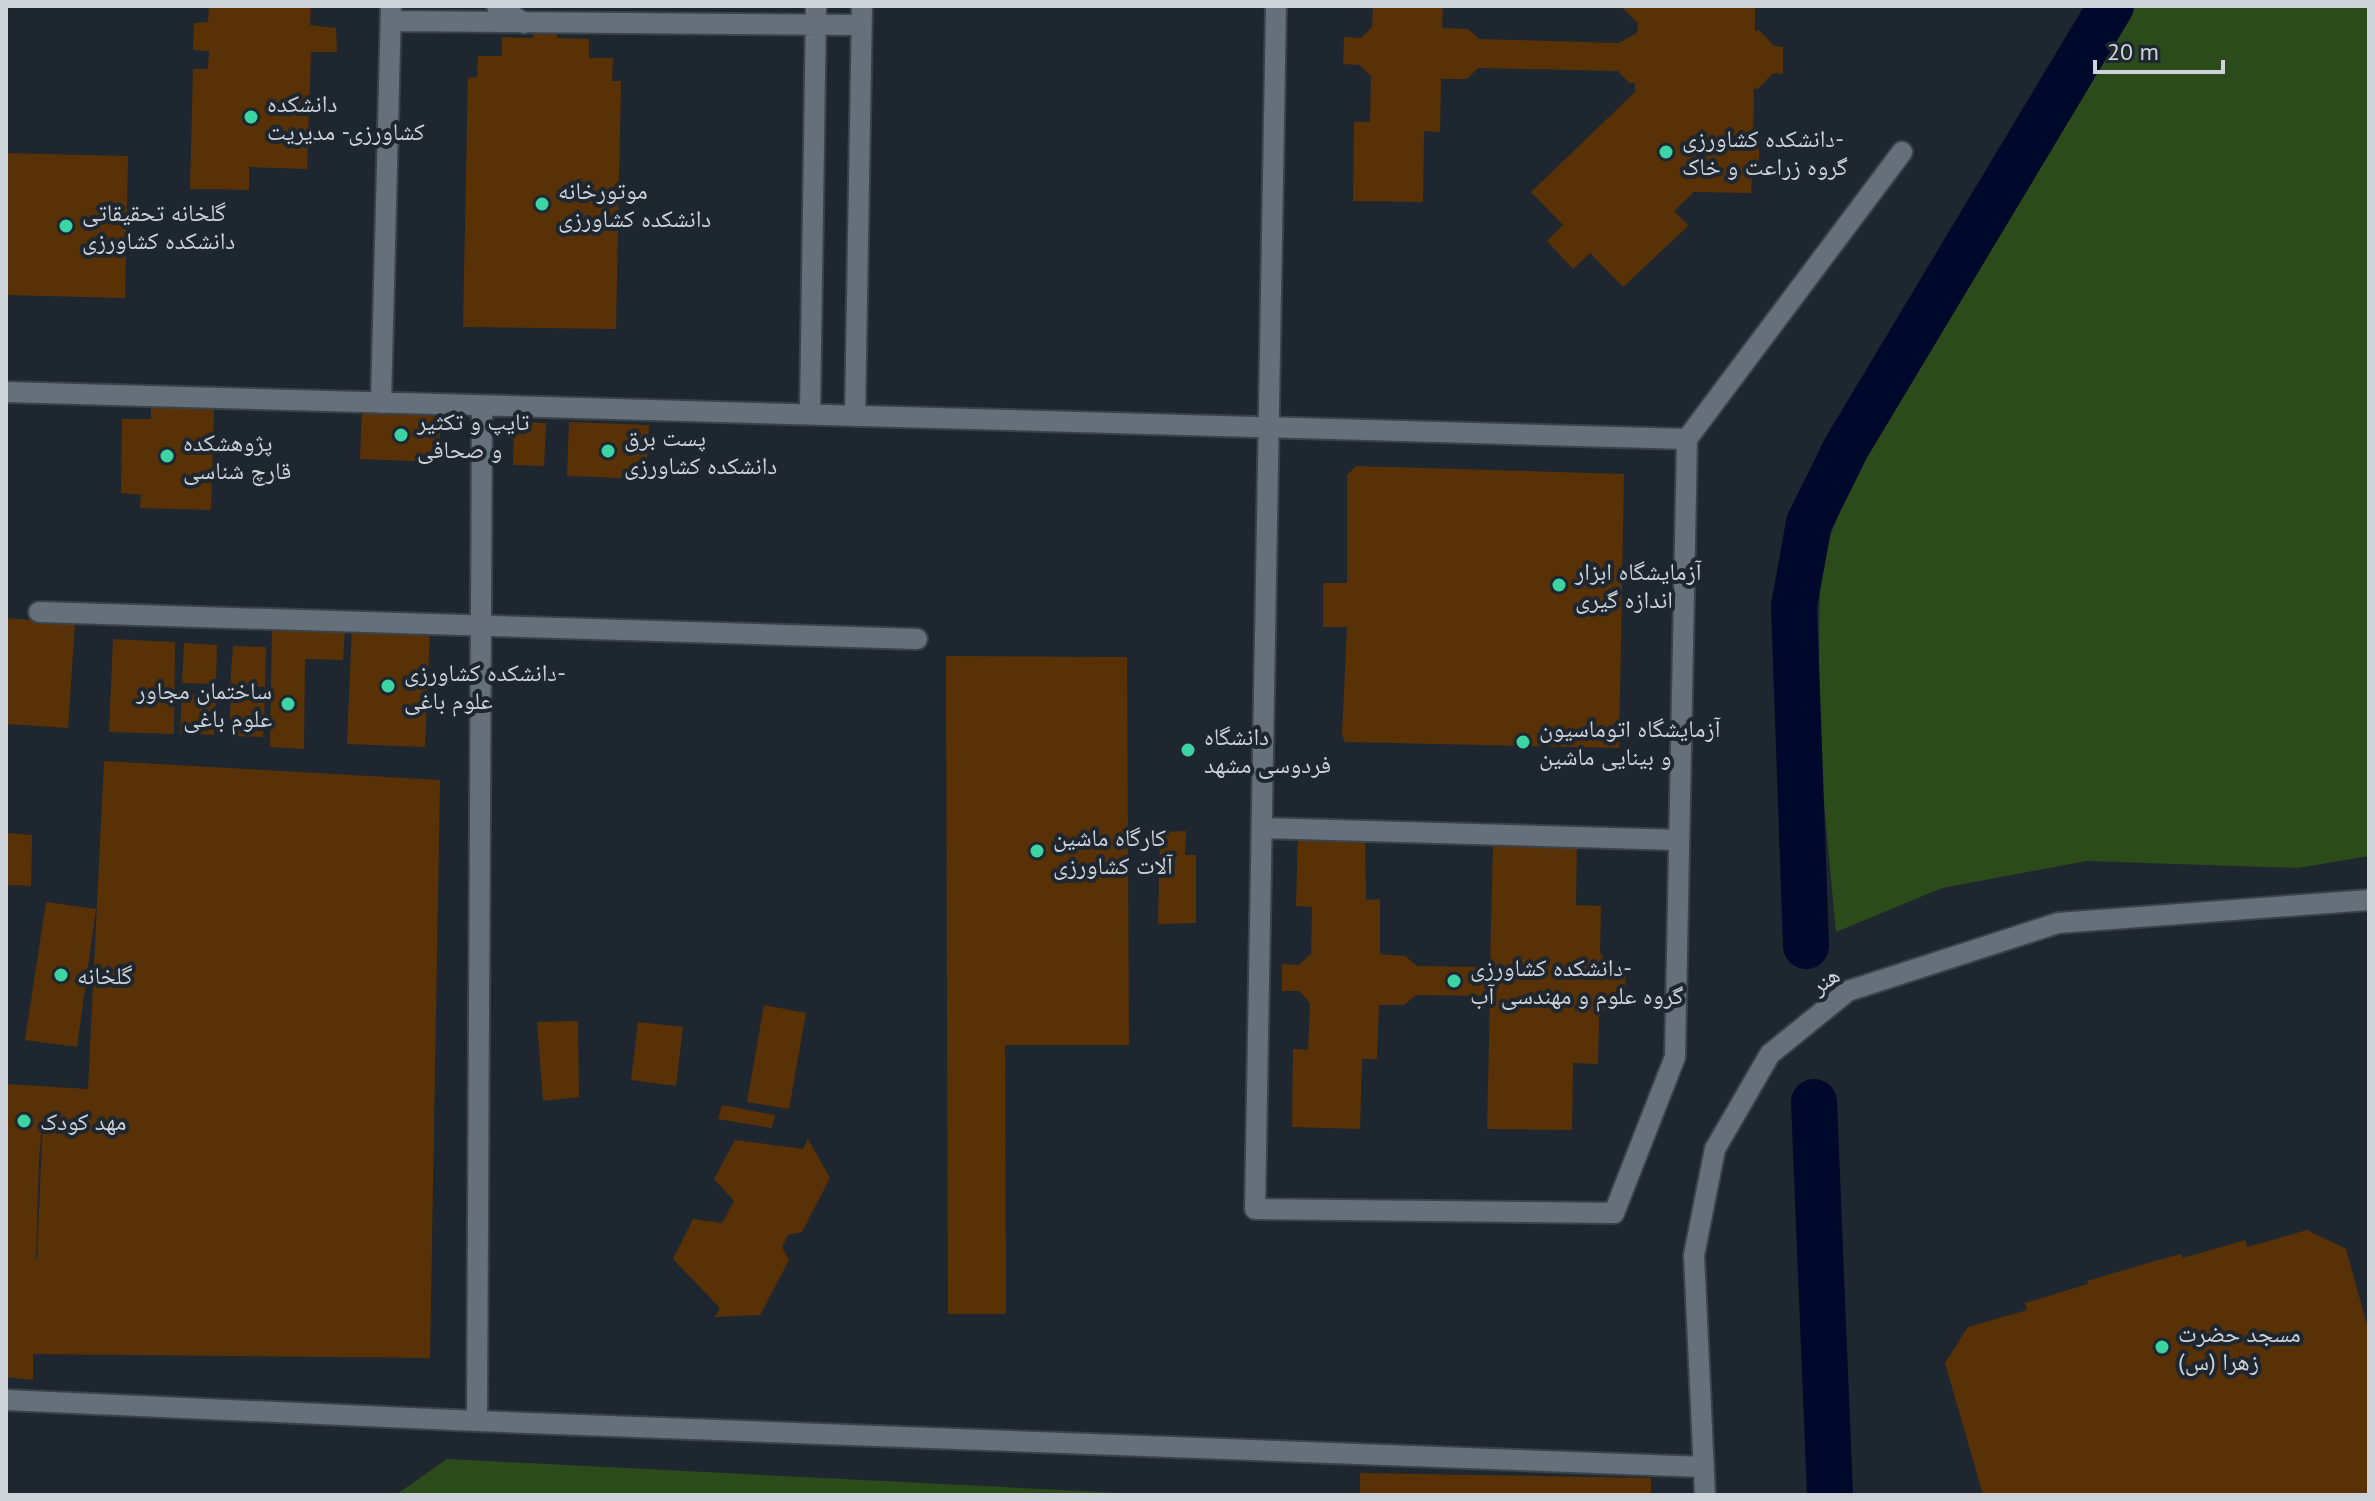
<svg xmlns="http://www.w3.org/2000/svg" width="2375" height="1501" font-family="'PT Sans','Noto Naskh Arabic',sans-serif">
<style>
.green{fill:#2c4b1a}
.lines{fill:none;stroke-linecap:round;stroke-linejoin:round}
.canal{stroke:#00092c;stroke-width:46}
.building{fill:#593107;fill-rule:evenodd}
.service-casing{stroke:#3b4249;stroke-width:24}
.service{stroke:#66707a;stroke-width:20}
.poi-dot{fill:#3dd4a3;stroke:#1e272f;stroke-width:3}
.labels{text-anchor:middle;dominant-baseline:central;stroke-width:8;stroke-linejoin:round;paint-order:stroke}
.poi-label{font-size:24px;fill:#cdd3d8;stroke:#1e272f;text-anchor:start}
.street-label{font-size:24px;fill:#cdd3d8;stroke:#1e272f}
</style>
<rect width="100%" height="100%" fill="#1e272f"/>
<path class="green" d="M2131,6H2369V856L2298,868L2087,861L1942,888L1836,932L1818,739L1820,563L1864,447L2009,216Z
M447,1459L1161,1495H138L397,1494Z"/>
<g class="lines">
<path class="canal" d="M1806,946L1794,606L1809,523L1846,448L2111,6
M1814,1102L1830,1495"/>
</g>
<path class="building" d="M209,6H311L310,25L336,28L337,52H311L307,169L249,167V190L190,189L193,69H208L209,51L193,50L194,23L208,22Z
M1373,6H1443L1442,28L1468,29L1479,39L1619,43L1637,33L1638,23L1621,6H1755V31L1759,30L1774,46L1783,47V74L1773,73L1757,90L1754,87L1753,144H1759V161H1753L1751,193L1694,192L1674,211L1688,225L1686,228L1623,287L1590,253L1573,269L1547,241L1563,225L1531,192L1635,92V83H1629L1618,71L1478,68L1467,79H1441L1440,132L1424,131L1423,202L1353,201L1354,122H1370L1371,76L1360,65L1343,64L1344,37L1361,38L1372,27Z
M557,26V38L589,39V58H613L612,81H621L616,329L463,327L468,78L477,77L478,56H502V37L533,38L534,27Z
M6,153L128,156L125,298L6,295Z
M151,407L214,410L211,510L140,508L141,495L121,493L122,419H151Z
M362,407L441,410L439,462L360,459Z
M514,422L546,423L544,466L513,465Z
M569,422L649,425L646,479L567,476Z
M1356,466L1624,474L1619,748L1345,742L1342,735L1347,627H1323V583H1347V475Z
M6,618L75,623L68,728L6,724Z
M272,625L345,628L343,660L305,659L304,749L270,747Z
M352,625L430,628L425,747L347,744Z
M113,639L175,642L174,734L109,732Z
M184,643L217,645L216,684L182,683Z
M233,646L266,647L265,687L230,686Z
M946,656L1127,657L1129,1045H1005L1006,1314H948Z
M182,694L216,695L214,735L180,733Z
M231,697L265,699L263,737L229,736Z
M104,761L440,780L430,1358L33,1354V1380L6,1377V1084L88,1089ZM43,1117L37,1259H36L39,1157Z
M1186,831L1185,855H1196V923L1158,924L1160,832Z
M1298,832L1365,834L1366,900L1380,899V954L1405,956L1417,966L1490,967L1493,846L1548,847V839L1577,840L1576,905L1601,906L1600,953L1615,972H1625L1626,999H1614L1599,1017L1598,1064L1573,1063L1572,1130L1487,1129L1490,996L1416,995L1404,1005H1379L1377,1059H1362L1360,1129L1292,1127L1293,1049L1308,1050L1310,1003L1299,991H1282V964L1299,965L1311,954L1312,907L1296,906Z
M6,833L32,835L31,886L6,885Z
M46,902L96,909L77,1047L25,1040Z
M764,1005L806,1013L789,1109L747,1102Z
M578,1021L579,1097L543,1101L537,1022Z
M638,1022L683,1027L676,1086L631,1080Z
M722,1105L775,1115L772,1128L718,1119Z
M808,1139L830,1178L802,1232L788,1235L782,1247L789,1260L760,1315L715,1317L720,1308L673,1259L693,1219L722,1223L734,1201L714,1179L735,1140L803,1149Z
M2307,1230L2346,1249L2369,1332V1495H1983L1945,1363L1968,1327L2027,1310L2025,1303L2088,1284L2087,1281L2155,1261L2181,1254L2183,1258L2245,1240L2247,1247Z
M1360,1473L1651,1478V1495H1360Z"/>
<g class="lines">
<defs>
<path id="service" d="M497,6L524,23
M1276,6L1255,1209L1614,1213L1675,1057L1687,439L1902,152
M391,21L861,25
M6,392L1687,439
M381,403L391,6
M810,414L816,6
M855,416L862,6
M39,612L917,639
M1262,828L1679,840
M6,1400L477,1421L1704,1467
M477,1421L482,406
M1705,1495L1694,1255L1715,1149L1770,1054L1848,991L2058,923L2369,900"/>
</defs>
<use href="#service" class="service-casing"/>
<use href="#service" class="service"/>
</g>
<g class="poi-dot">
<circle cx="251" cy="117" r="8"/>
<circle cx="1666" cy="152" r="8"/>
<circle cx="542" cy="204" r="8"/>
<circle cx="66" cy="226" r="8"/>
<circle cx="401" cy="435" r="8"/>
<circle cx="608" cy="451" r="8"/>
<circle cx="167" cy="456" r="8"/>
<circle cx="1559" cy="585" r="8"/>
<circle cx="388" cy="686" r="8"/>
<circle cx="288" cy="704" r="8"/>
<circle cx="1523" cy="742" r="8"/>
<circle cx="1188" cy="750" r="8"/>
<circle cx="1037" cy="851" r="8"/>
<circle cx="61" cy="975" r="8"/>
<circle cx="1454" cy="981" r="8"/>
<circle cx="24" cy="1121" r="8"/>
<circle cx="2162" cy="1347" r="8"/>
</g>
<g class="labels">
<g class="poi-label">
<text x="267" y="103">دانشکده<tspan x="267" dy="28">کشاورزی- مدیریت</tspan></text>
<text x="1682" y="138">دانشکده کشاورزی-<tspan x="1682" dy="28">گروه زراعت و خاک</tspan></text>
<text x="558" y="190">موتورخانه<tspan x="558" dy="28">دانشکده کشاورزی</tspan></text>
<text x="82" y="212">گلخانه تحقیقاتی<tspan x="82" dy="28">دانشکده کشاورزی</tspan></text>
<text x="417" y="421">تایپ و تکثیر<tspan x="417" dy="28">و صحافی</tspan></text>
<text x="624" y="437">پست برق<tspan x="624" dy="28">دانشکده کشاورزی</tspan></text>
<text x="183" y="442">پژوهشکده<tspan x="183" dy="28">قارچ شناسی</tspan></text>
<text x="1575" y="571">آزمایشگاه ابزار<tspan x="1575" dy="28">اندازه گیری</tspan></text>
<text x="404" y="672">دانشکده کشاورزی-<tspan x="404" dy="28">علوم باغی</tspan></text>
<text x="272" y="690" text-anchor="end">ساختمان مجاور<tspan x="272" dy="28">علوم باغی</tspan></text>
<text x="1539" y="728">آزمایشگاه اتوماسیون<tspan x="1539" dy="28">و بینایی ماشین</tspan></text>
<text x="1204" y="736">دانشگاه<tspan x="1204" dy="28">فردوسی مشهد</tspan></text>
<text x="1053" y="837">کارگاه ماشین<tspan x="1053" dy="28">آلات کشاورزی</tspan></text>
<text x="1470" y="967">دانشکده کشاورزی-<tspan x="1470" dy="28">گروه علوم و مهندسی آب</tspan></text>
<text x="77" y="975">گلخانه</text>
<text x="40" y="1121">مهد کودک</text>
<text x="2178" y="1333">مسجد حضرت<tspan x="2178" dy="28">زهرا (س)</tspan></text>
</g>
<g class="street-label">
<text transform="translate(1825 980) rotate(-34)">هنر</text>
</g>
</g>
<rect width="2375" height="1501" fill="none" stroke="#cdd3d8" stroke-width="16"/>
<path d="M2095 60v12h128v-12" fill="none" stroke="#cdd3d8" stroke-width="4"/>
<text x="2107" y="60" font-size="24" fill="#cdd3d8" stroke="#1e272f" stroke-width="6" paint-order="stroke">20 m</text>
</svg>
